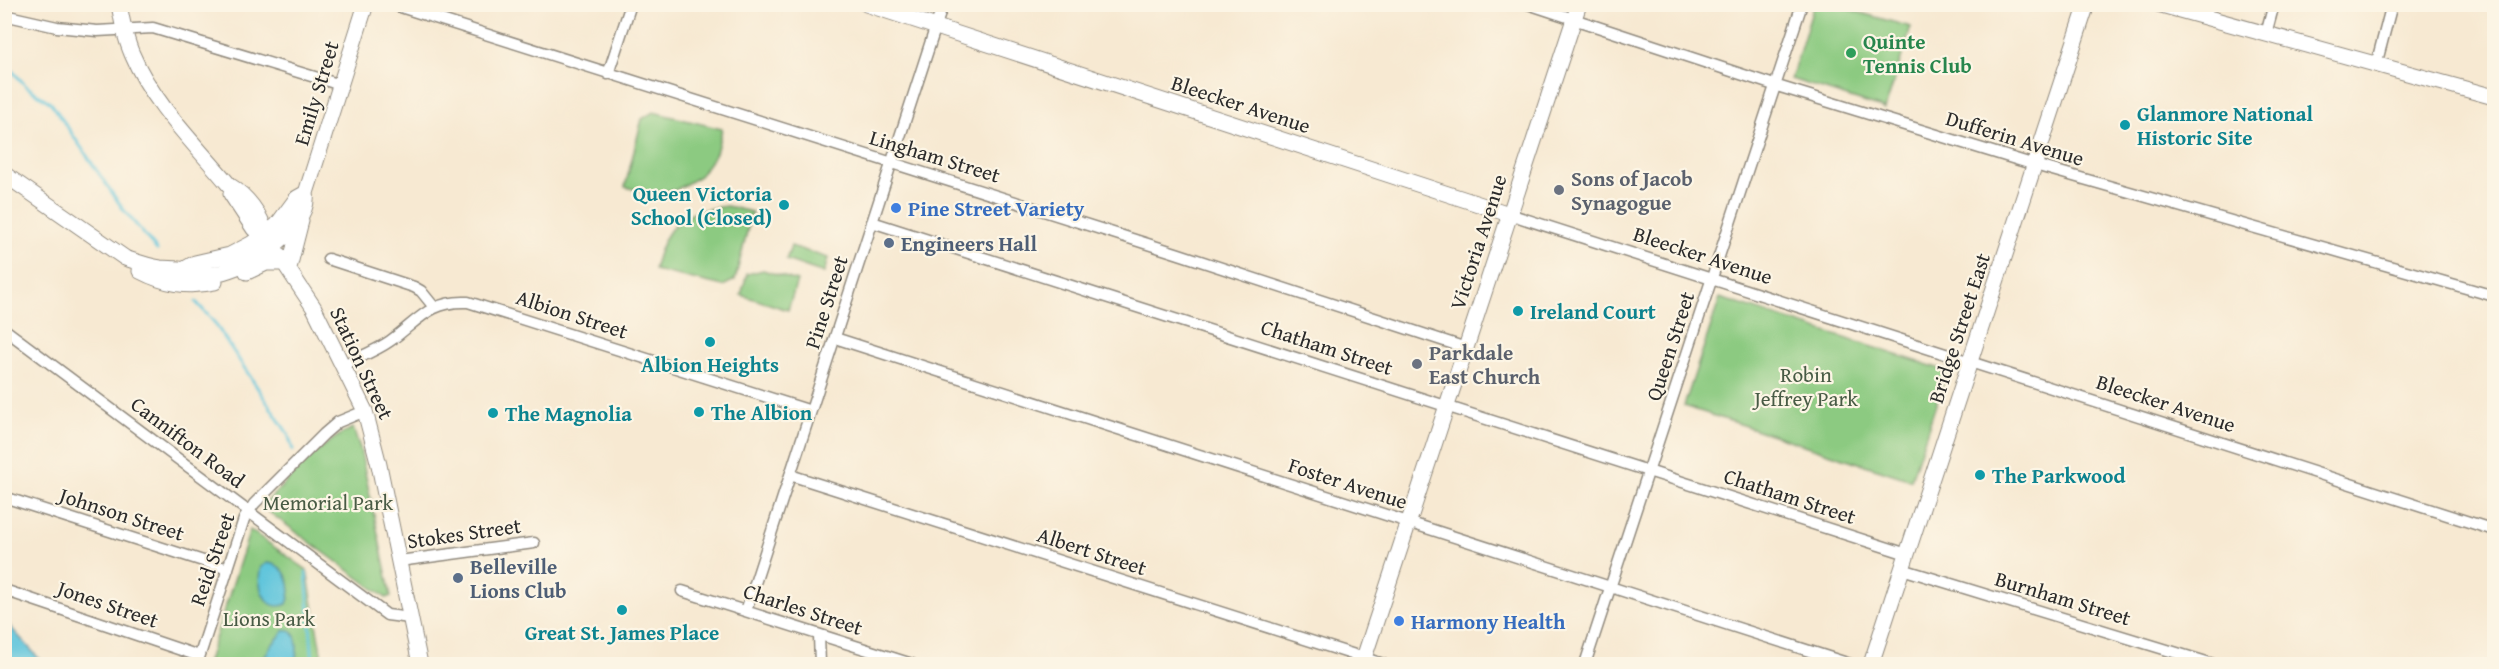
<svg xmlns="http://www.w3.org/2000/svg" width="2499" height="669" font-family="'Gentium Book Plus',serif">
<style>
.green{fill:#8cca81;stroke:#5c7a56;stroke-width:1.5}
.water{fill:#5ec5dc;stroke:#447884;stroke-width:1.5}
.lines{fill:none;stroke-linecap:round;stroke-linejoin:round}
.stream{stroke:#5ec5dc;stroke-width:3}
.street-casing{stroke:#918a7e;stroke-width:13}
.secondary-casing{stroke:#918a7e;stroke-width:17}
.street{stroke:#fff;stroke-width:10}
.secondary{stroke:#fff;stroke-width:15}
.leisure-dot{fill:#2e9e5b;stroke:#fcf5e5;stroke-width:2}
.culture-dot{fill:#0f9aa8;stroke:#fcf5e5;stroke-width:2}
.worship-dot{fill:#6b7280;stroke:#fcf5e5;stroke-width:2}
.shop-dot{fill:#3f7fe0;stroke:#fcf5e5;stroke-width:2}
.service-dot{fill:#5c6f8a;stroke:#fcf5e5;stroke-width:2}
.labels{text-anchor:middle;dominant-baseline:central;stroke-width:4.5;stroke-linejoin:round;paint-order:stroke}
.leisure-label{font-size:21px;font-weight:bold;fill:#27864d;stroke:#fcf5e5;text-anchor:start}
.street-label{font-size:21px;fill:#2b2b2b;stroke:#fcf5e5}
.culture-label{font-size:21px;font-weight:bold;fill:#0d838f;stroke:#fcf5e5;text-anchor:start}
.worship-label{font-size:21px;font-weight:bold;fill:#5b616d;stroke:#fcf5e5;text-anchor:start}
.shop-label{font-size:21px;font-weight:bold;fill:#366cbe;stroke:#fcf5e5;text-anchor:start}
.service-label{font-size:21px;font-weight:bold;fill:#4e5e75;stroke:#fcf5e5;text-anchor:start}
.park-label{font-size:21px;fill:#485b45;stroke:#fcf5e5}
</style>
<rect width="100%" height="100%" fill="#fcf5e5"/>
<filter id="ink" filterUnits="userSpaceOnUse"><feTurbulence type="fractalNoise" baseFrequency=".0167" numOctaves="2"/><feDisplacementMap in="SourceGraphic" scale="12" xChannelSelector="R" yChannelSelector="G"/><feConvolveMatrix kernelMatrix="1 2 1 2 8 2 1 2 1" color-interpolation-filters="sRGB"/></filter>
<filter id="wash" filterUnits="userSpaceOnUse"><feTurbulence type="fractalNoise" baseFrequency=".008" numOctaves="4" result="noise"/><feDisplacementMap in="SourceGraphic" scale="24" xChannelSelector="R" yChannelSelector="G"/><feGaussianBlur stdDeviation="1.35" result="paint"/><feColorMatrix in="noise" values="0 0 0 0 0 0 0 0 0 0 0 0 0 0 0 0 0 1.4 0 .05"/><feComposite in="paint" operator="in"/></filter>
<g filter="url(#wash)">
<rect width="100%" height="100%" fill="#f7e9d2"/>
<path class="green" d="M1814,5H1833L1911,27L1885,109L1791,79Z
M653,112L722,129L716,153L700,176L676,190L649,193L625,187L642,119Z
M727,206L752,212L735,280L723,286L654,270C665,224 681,211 727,206Z
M791,246L828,258L824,273L786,260Z
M763,270L797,281L788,310L741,295L747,274Z
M1720,298L1947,371L1911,480L1684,406Z
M353,428L360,448L391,596L386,598L262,507C289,480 317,444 353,428Z
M250,530L307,570L323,664H207Z"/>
<path class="water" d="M267,563C287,564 294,588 287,604C265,614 255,584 261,567Z
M4,621H5L44,664H5Z
M285,630H290C300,638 297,653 295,664H261L271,646Z"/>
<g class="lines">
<path class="stream" d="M4,62L27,87L51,103L123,209L157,250
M196,302L214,322L288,434L293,450
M306,572L313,664"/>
</g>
</g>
<g filter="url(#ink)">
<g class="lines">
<defs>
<path id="street" d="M391,4L1176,253L1466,348
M1528,4L1774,85L2035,165L2494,296
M4,15L57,27L97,31L153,28L341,85
M2266,34L2274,4
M2376,65L2392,4
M608,74L631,4
M1509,214L2494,530
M872,222L1907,554
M328,259L414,287L421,291L434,307
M4,329L387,615L410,618
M835,338L1850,664
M343,365C359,357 376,351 390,341C418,321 430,300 468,302L811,411
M790,475L1383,664
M4,497L228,569
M399,561L534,543
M1902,569L2213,664
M4,590L199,656
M682,591L912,664
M746,611L943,4
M819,635L820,664
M197,664L244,519L254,504L324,434L338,422L365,411
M1585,664L1802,4"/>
<path id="secondary" d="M119,4C122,21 125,38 132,54C153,104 196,145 229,185C246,195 262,215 265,234L314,308L365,411L379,465L420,664
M866,4L1509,214
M2158,4L2494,97
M4,174L125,258C137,262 148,266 160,268C168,269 176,268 184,270C188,271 192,274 197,275C232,280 312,232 306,193L366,4
M231,194L254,229L265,234
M289,268L301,221
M183,270L195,263L230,255L251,244L277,225L297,198L306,193
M140,271C165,284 188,288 215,282
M247,272L266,263H286
M1362,664L1579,4
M1871,664L2087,4"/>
</defs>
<use href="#street" class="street-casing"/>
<use href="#secondary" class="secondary-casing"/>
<use href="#street" class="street"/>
<use href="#secondary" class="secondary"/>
</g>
</g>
<circle class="leisure-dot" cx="1851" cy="53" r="6"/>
<g class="culture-dot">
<circle cx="2125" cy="125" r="6"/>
<circle cx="784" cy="205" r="6"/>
<circle cx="1518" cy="311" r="6"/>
<circle cx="710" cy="342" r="6"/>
<circle cx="699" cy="412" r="6"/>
<circle cx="493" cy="413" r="6"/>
<circle cx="1980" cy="475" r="6"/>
<circle cx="622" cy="610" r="6"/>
</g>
<g class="worship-dot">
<circle cx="1559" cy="190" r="6"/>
<circle cx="1417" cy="364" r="6"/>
</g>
<g class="shop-dot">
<circle cx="896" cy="208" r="6"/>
<circle cx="1399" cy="621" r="6"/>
</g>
<g class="service-dot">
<circle cx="889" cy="243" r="6"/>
<circle cx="458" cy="578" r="6"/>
</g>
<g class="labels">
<g class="leisure-label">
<text x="1863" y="41">Quinte<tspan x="1863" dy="24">Tennis Club</tspan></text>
</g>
<g class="street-label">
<text transform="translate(316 93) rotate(-73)">Emily Street</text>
<text transform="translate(1241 104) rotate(18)">Bleecker Avenue</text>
<text transform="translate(2015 138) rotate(17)">Dufferin Avenue</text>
<text transform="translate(935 156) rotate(17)">Lingham Street</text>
<text transform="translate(1478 242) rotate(-72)">Victoria Avenue</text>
<text transform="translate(1703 255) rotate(18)">Bleecker Avenue</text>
<text transform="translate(826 302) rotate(-72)">Pine Street</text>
<text transform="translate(572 314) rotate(18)">Albion Street</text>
<text transform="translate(1959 328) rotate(-72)">Bridge Street East</text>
<text transform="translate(1670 346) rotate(-72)">Queen Street</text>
<text transform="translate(1327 347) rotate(18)">Chatham Street</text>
<text transform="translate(362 363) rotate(65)">Station Street</text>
<text transform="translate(2166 403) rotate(18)">Bleecker Avenue</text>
<text transform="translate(188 442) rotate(37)">Cannifton Road</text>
<text transform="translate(1348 483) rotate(18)">Foster Avenue</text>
<text transform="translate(1790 496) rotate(18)">Chatham Street</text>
<text transform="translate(122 514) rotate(18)">Johnson Street</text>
<text transform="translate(464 533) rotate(-8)">Stokes Street</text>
<text transform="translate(1092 551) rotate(18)">Albert Street</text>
<text transform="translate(212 559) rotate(-71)">Reid Street</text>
<text transform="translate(2063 598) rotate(17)">Burnham Street</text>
<text transform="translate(108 604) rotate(19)">Jones Street</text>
<text transform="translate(803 609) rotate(18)">Charles Street</text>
</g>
<g class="culture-label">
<text x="2137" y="113">Glanmore National<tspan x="2137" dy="24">Historic Site</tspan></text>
<text x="772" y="193" text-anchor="end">Queen Victoria<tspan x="772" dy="24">School (Closed)</tspan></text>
<text x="1530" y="311">Ireland Court</text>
<text x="710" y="364" text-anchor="middle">Albion Heights</text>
<text x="711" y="412">The Albion</text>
<text x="505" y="413">The Magnolia</text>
<text x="1992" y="475">The Parkwood</text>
<text x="622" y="632" text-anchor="middle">Great St. James Place</text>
</g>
<g class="worship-label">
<text x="1571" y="178">Sons of Jacob<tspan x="1571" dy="24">Synagogue</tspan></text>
<text x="1429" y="352">Parkdale<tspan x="1429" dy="24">East Church</tspan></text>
</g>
<g class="shop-label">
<text x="908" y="208">Pine Street Variety</text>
<text x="1411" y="621">Harmony Health</text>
</g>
<g class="service-label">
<text x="901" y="243">Engineers Hall</text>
<text x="470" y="566">Belleville<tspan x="470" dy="24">Lions Club</tspan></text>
</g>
<g class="park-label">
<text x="1806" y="374">Robin<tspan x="1806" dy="24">Jeffrey Park</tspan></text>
<text x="328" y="502">Memorial Park</text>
<text x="269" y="618">Lions Park</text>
</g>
</g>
<rect width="2499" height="669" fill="none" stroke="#fcf5e5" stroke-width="24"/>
</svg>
